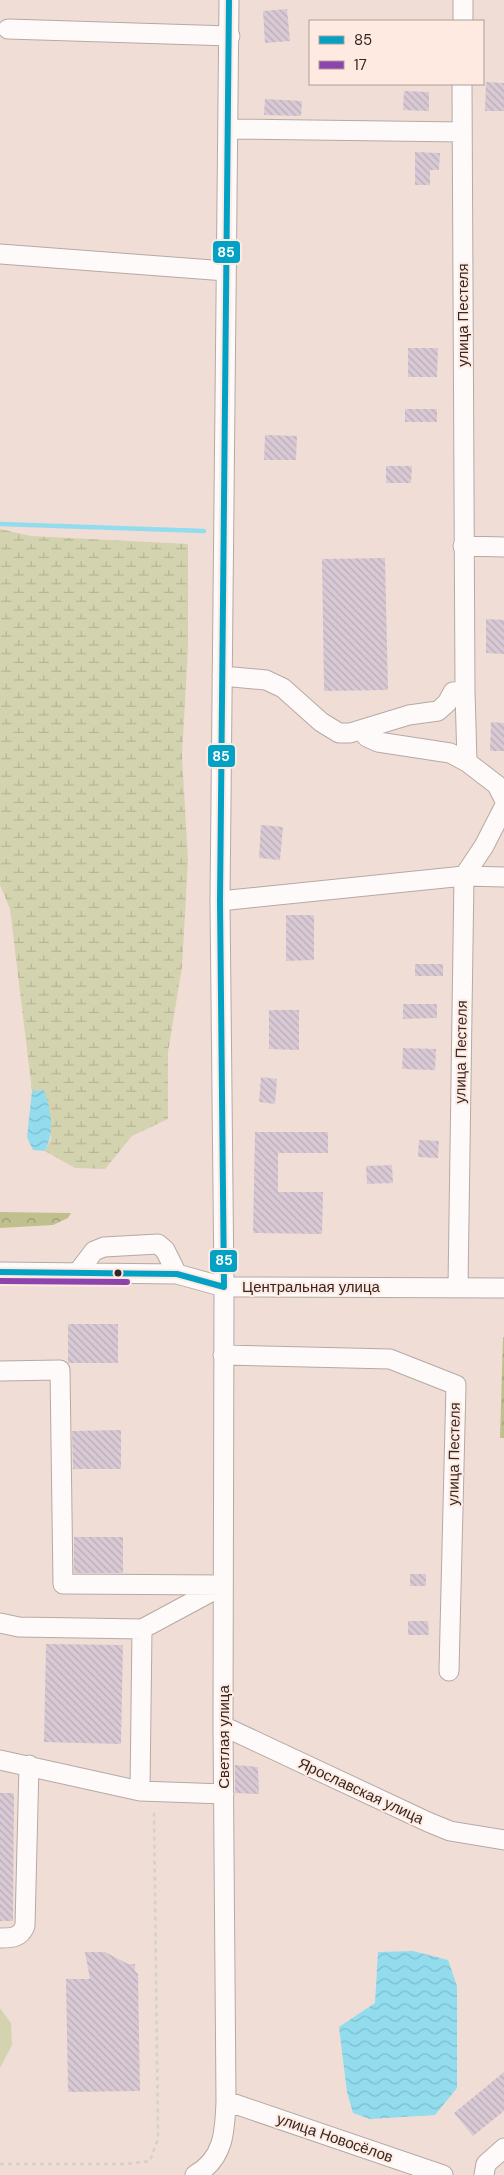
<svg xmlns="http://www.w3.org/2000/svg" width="504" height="2175" font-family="'DM Sans',sans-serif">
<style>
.forest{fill:url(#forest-crowns)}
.wetland{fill:url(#wetland-marsh)}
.garden{fill:#d4d3af}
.water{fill:url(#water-waves)}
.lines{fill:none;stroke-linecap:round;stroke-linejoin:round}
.stream{stroke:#92dcee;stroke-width:4.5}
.building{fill:url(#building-back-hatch)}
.minor-casing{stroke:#b6a9a3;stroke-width:21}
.path{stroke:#d5d0cd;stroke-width:2.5;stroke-dasharray:4 4;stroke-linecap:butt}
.minor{stroke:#fdfaf9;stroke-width:19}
.bus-1-casing{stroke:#ffeae2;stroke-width:10}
.bus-2-casing{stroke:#ffeae2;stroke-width:10}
.bus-1{stroke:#03a2c5;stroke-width:6}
.bus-2{stroke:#8e44ad;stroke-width:6}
.bus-dot{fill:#342722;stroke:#ffeae2;stroke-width:2}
.labels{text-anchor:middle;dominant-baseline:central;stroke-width:4;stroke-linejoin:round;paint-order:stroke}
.street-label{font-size:15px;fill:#342722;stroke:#ffeae2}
.line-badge{stroke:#ffeae2;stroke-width:2}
.badge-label{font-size:14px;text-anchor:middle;font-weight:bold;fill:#fff}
</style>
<defs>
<pattern id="forest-crowns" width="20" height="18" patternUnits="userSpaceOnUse" patternTransform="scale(1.25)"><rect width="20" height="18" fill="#c0c08e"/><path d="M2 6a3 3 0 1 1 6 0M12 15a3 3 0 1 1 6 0" fill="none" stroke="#9d9c74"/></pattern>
<pattern id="wetland-marsh" width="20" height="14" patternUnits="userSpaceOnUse" patternTransform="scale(1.25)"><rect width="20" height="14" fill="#d4d3af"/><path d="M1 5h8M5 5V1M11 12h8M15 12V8" fill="none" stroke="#b7b596"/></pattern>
<pattern id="water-waves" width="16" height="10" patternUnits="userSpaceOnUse" patternTransform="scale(1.25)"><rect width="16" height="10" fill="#92dcee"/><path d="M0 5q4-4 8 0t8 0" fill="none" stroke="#7ebdcc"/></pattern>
<pattern id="building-back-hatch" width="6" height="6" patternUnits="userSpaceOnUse" patternTransform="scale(1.25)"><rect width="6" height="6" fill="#d8c9d4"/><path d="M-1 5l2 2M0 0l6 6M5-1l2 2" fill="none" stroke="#baadb6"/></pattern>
</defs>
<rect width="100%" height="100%" fill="#f0ded6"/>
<path class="forest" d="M0,1212L71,1213L68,1218L53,1225L0,1228Z
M503,1337H504V1438H500Z"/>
<path class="wetland" d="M0,529L31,536L188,544V648L182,756L188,860L182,967L168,1052V1119L132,1136L105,1169L75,1168L45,1151L51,1139L44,1090L32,1091L10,909L0,885Z"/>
<path class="garden" d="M0,2008L11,2023L12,2045L0,2068Z"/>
<path class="water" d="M44,1090C51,1110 55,1132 45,1151L33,1150L27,1137L32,1091Z
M413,1951L448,1960L457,1986V2088L435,2115L370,2119L353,2113L347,2092L339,2027L375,2003L378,1952Z"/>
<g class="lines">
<path class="stream" d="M0,524L204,531"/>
</g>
<path class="building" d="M287,9L290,41L265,43L263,11Z
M486,82L504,83V111H485Z
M404,91L429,92V111L403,110Z
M265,99L302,101L301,116L264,115Z
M415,152L440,153L439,170H430V185H415Z
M408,348H438L437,377H408Z
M405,409H437V422H405Z
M265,435L297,436L296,460H264Z
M386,466H412L411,483H386Z
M385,558L388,690L324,691L322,559Z
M486,619L504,620V654L486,653Z
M491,722L504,723V751H490Z
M261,825L283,827L280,860L259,858Z
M286,915H314V960L286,961Z
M415,964H443V976H415Z
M403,1004H437V1018L403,1019Z
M269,1010H299V1050L269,1049Z
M403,1048L436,1049L435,1070L402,1069Z
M261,1077L277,1079L275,1104L259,1102Z
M255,1132H328V1153H278V1192H323L322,1234L253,1233Z
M419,1140L439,1141L438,1158L418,1157Z
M392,1165L393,1183L367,1184L366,1166Z
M68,1324H118V1363H68Z
M121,1430V1469H73L72,1431Z
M74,1537H123V1573H74Z
M410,1574H426V1586H410Z
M408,1621H428L429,1635H408Z
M46,1644L123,1645L121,1744L44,1742Z
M235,1765L258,1767L259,1794L235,1793Z
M0,1793H14L13,1921H0Z
M85,1952H105L128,1964H135V1971L138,1974L140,2091L68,2092L66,1979H90Z
M504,2072V2111L473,2136L454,2113Z"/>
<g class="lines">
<defs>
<path id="minor" d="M463,21V0
M8,29L230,36
M228,129L462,132
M0,254L226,271
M463,546L504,547
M222,676L266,680L283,688L321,722L339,733H350L409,715L438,711L447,703L453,692L465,691L462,84
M465,691L467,762L497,785L504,799
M361,730L367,737L378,742L450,753L467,762
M464,876L484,846L504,807
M220,901L464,876L504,877
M0,1272L177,1274L224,1287L504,1288
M78,1272L94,1251L104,1247L158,1244L165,1250L177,1274
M458,1287L464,876
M223,1355L390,1359L456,1385L449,1671
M0,1371L60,1370L63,1584L223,1585
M0,1623L19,1627L142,1629L222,1586
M223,1726L428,1822L450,1831L504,1840
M0,1760L140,1791L224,1794
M140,1791L142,1629
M0,1938C12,1938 20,1938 25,1926L29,1765
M226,2101L443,2175
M195,2175C224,2159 225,2131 226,2101L223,1726L224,1287L220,901L229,0
M484,2175L486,2164L504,2148"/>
</defs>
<use href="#minor" class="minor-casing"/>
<path class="path" d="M0,2164H125L150,2161L158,2139L154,1809"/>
<use href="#minor" class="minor"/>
<defs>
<path id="bus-1" d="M0,1272L177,1274L224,1287L220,901L229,0"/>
<path id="bus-2" d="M0,1281L127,1282"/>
</defs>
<use href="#bus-1" class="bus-1-casing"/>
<use href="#bus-2" class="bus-2-casing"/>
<use href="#bus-1" class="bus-1"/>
<use href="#bus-2" class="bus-2"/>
</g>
<circle class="bus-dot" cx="118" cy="1273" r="4.5"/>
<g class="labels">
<g class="street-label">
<text transform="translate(463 315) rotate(-90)">улица Пестеля</text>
<text transform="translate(461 1052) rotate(-89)">улица Пестеля</text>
<text x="311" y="1287">Центральная улица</text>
<text transform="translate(454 1454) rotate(-89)">улица Пестеля</text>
<text transform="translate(224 1737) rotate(-90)">Светлая улица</text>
<text transform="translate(361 1791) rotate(25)">Ярославская улица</text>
<text transform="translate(335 2138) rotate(19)">улица Новосёлов</text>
</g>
</g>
<g class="line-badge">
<rect x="212" y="240" width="29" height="24" rx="5" fill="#03a2c5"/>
<rect x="207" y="744" width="29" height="24" rx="5" fill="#03a2c5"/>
<rect x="209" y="1249" width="29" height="24" rx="5" fill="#03a2c5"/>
</g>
<g class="badge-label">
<text x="226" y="257">85</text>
<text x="221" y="761">85</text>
<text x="224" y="1265">85</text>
</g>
<rect x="309" y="20" width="175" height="65" fill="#ffeae2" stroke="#ae9c95"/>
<rect x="319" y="36" width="25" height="8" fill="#03a2c5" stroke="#ae9c95"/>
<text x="354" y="45" font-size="15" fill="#342722">85</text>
<rect x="319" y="61" width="25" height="8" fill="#8e44ad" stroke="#ae9c95"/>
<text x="354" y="70" font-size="15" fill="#342722">17</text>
</svg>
